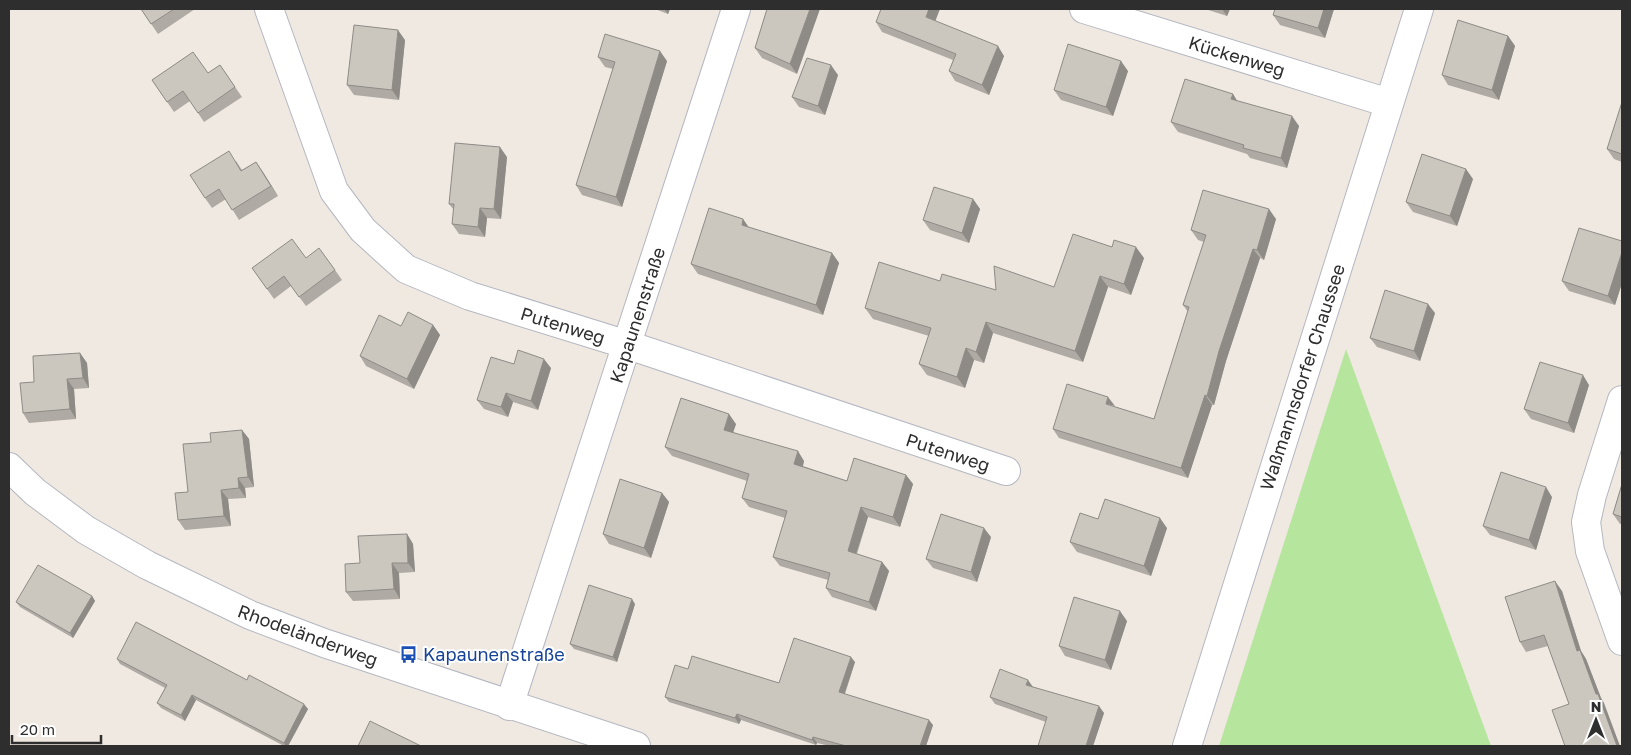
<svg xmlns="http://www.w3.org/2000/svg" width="1631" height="755" font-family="'Golos Text',sans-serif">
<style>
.green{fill:#b6e59e}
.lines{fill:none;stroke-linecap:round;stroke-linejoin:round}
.minor-casing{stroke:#b4b7c1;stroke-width:30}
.tertiary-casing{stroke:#b4b7c1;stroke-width:30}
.minor{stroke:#fff;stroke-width:28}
.tertiary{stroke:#fff;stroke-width:28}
.wall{fill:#afaba4}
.shaded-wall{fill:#8e8b86}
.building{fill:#cbc7bf;stroke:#8e8b86}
.labels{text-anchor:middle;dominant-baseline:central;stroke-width:4;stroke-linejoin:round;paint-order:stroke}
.street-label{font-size:18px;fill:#2e2e2e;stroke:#fff}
.transit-label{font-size:18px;fill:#164399;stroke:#fff;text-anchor:start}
</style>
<rect width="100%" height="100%" fill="#efe9e1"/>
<path class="green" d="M1346,349L1491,746H1219Z"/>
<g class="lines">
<defs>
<path id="minor" d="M269,9L334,191L363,230L406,269L470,296L628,345L1006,471
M1084,9L1389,103
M1622,400L1592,495L1586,522L1590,551L1622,641
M9,467L35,492L86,530L147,565L250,615L324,643L636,746
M509,706L736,9"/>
<path id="tertiary" d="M1187,746L1419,9"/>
</defs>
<use href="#minor" class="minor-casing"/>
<use href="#tertiary" class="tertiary-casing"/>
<use href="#minor" class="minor"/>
<use href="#tertiary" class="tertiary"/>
</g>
<path class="wall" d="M141,9H195L158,34Z
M655,9H670L668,14Z
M767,9L797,74L762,58L755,48Z
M1205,9H1230L1227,16Z
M1334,9L1325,38L1280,25L1273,15Z
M935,21L1004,56L989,95L955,81L949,71L953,60L882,32L876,22Z
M1508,36L1515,46L1499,100L1448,85L1442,75Z
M405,40L399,100L354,95L347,85Z
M598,57L667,61L622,207L582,195L576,185L613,69L605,67Z
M220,65L242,97L204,122L190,101L174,112L152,80L208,73Z
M1128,71L1113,116L1061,100L1054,90Z
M838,75L825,115L799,107L792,97Z
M1233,94L1237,101L1299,126L1287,168L1250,158L1247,154L1178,132L1171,122Z
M1622,102V162L1614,159L1607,149Z
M507,157L501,219L487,218L485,237L459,234L452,224L454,210L449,204Z
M236,161L242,170L256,162L278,196L239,220L226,199L212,208L205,198Z
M1473,179L1457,226L1413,212L1406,202Z
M973,199L980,209L969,243L930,230L923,220Z
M743,219L748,227L832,253L839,263L823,315L698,274L691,264Z
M1276,219L1264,260L1260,258L1226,361L1214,405H1212L1188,478L1059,438L1053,429L1115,407L1154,419L1188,312L1183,305L1204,242L1198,240L1191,230Z
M1622,241V283L1615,305L1569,291L1562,281Z
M1144,258L1131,295L1108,287L1083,362L993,333L984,363L974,360L965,388L927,375L919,364L929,336L873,319L865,308L940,281L996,290L1054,287Z
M252,268L335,270L342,280L306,306L291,286L274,299Z
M1435,313L1420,361L1377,347L1370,338Z
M433,325L440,335L414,389L366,366L360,356L401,326Z
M80,353L87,363L89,388L74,389L76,419L29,423L23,413L34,382Z
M514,364L551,368L538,410L513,402L508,417L484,409L477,400Z
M1589,385L1574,433L1531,419L1524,409Z
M736,424L733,432L804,461L803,466L847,481L906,475L913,484L900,527L868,517L857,554L882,562L889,571L876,611L832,597L826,588L828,580L780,566L773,557L785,518L749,507L742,498L747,481L672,456L665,447Z
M242,430L249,439L254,487L245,488L246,498L228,499L231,526L185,530L178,520L188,492L211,442Z
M1622,484V524H1620L1613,514Z
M662,493L669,502L651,558L609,544L603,534Z
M1552,497L1536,550L1490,535L1483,526Z
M1098,519L1167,528L1151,576L1077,552L1070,542Z
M407,534L413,544L415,572L399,573L400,599L353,601L346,592L360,563Z
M991,537L977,582L933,568L926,559Z
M1562,591L1581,651L1586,659L1601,698L1604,703L1569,704L1548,646L1526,652L1520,642Z
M92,596L95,601L73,638L20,607L16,602Z
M635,604L617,662L574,649L570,644Z
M1127,621L1111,670L1065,656L1059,646Z
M117,659L247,680L308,709L288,746H284L196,700L185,721L161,708L157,703L165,688L120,664Z
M855,662L845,694L933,725L926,746H830L817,743L816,745L741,720L739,724L669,702L665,697L688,669L779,683Z
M1033,687L1104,713L1093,746H1038L1046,722L995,704L990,697Z"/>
<path class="shaded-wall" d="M664,9H670L668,14Z
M810,9H820L797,74L790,64Z
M929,9H940L933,27L926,17Z
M1222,9H1230L1227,16Z
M1324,9H1334L1325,38L1318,28Z
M398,30L405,40L399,100L392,90Z
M1508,36L1515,46L1499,100L1492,90Z
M998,46L1004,56L989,95L982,85Z
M660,51L667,61L622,207L616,197Z
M1121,61L1128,71L1113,116L1106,107Z
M831,65L838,75L825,115L818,106Z
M1233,94L1239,104L1231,99Z
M1292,116L1299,126L1287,168L1281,158Z
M500,147L507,157L501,219L494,209Z
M256,162L263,172L278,196L271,186Z
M1466,169L1473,179L1457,226L1450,216Z
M973,199L980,209L969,243L962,233Z
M480,208L487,218L485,237L478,227Z
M1269,209L1276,219L1264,260L1257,250Z
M743,219L750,229L742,225Z
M1136,247L1144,258L1131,295L1124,284Z
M1253,249L1260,258L1226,361L1214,405L1207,396L1219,351Z
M1622,252V283L1615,305L1608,296Z
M832,253L839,263L823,315L816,305Z
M1100,276L1108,287L1083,362L1075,351Z
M1428,304L1435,313L1420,361L1414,351Z
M986,322L993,333L984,363L976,352Z
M433,325L440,335L414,389L407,379Z
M966,348L974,360L965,388L957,377Z
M80,353L87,363L89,388L83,378Z
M544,359L551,368L538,410L531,401Z
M1583,375L1589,385L1574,433L1568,423Z
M67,379L74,389L76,419L70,409Z
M506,393L513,402L508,417L501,407Z
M1205,395L1212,405L1188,478L1181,468Z
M1108,397L1115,406L1106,404Z
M729,414L736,424L731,439L724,430Z
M242,430L249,439L254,487L248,477Z
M798,451L804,461L801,473L794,464Z
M906,475L913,484L900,527L893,517Z
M238,478L245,488L246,498L239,488Z
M1546,487L1552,497L1536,550L1529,540Z
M221,490L228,499L231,526L224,516Z
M662,493L669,502L651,558L644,548Z
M861,507L868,517L854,560L848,551Z
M1160,518L1167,528L1151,576L1144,566Z
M984,528L991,537L977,582L971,572Z
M407,534L413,544L415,572L408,563Z
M882,562L889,571L876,611L869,602Z
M392,563L399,573L400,599L394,589Z
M1555,581L1562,591L1581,651L1586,659L1601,698L1604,703L1620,746H1617L1596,694L1577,651Z
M92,596L95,601L73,638L70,633Z
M632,599L635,604L617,662L613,657Z
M1120,611L1127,621L1111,670L1105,660Z
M851,657L855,662L843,698L839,692Z
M1028,680L1033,687L1026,685Z
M192,695L196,700L185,721L181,715Z
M304,704L308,709L288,746H286L284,743Z
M1099,706L1104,713L1093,746H1086Z
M737,714L741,720L739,724L735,718Z
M929,720L933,725L926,746H920Z
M813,737L817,743L816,745L812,740Z"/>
<path class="building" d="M141,9H174L151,24Z
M767,9H810L790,64L755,48Z
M881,9H929L926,17L998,46L982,85L949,71L956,54L876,22Z
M1275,9H1324L1318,28L1273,15Z
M1458,20L1508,36L1492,90L1442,75Z
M354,25L398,30L392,90L347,85Z
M605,34L660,51L616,197L576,185L615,62L598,57Z
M1068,44L1121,61L1106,107L1054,90Z
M193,52L208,73L220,65L235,87L198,113L183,91L167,102L152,80Z
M807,58L831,65L818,106L792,97Z
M1185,79L1233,94L1231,99L1292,116L1281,158L1243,148L1244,145L1171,122Z
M1622,102V154L1607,149Z
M455,143L500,147L494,209L480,208L478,227L452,224L454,204H449Z
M229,151L241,171L256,162L271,186L232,210L219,189L205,198L190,175Z
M1422,154L1466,169L1450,216L1406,202Z
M934,187L973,199L962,233L923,220Z
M1203,190L1269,209L1257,250L1253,249L1219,351L1207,396L1205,395L1181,468L1053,429L1067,384L1108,397L1106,404L1154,419L1189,307L1183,305L1206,235L1191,230Z
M709,208L743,219L742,225L832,253L816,305L691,264Z
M1579,228L1622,241V252L1608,296L1562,281Z
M1073,234L1112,247L1114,240L1136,247L1124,284L1100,276L1075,351L986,322L976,352L966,348L957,377L919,364L931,328L865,308L879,262L940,281L942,274L996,290L994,266L1054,287Z
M292,239L306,258L319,248L335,270L299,297L284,276L267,289L252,268Z
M1385,290L1428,304L1414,351L1370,338Z
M408,312L433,325L407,379L360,356L379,315L401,326Z
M518,350L544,359L531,401L506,393L501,407L477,400L491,357L514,364Z
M80,353L83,378L67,379L70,409L23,413L20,383L34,382L33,356Z
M1540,362L1583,375L1568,423L1524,409Z
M681,398L729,414L724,430L798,451L794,464L847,481L854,458L906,475L893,517L861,507L848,551L882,562L869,602L826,588L830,573L773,557L787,511L742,498L749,474L665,447Z
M242,430L248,477L238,478L239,488L221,490L224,516L178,520L175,493L188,492L183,444L211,442L210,433Z
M1501,472L1546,487L1529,540L1483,526Z
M620,479L662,493L644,548L603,534Z
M1622,484V517L1613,514Z
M1105,499L1160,518L1144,566L1070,542L1080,513L1098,519Z
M941,514L984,528L971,572L926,559Z
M407,534L408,563H392L394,589L346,592L345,564L360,563L358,536Z
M38,565L92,596L70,633L16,602Z
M1555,581L1577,651L1580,650L1596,694H1598L1617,746H1565L1552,710L1569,704L1544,635L1520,642L1505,597Z
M589,585L632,599L613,657L570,644Z
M1074,597L1120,611L1105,660L1059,646Z
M136,622L247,680L249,675L304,704L284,743L192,695L181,715L157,703L167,685L117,659Z
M794,638L851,657L839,692L929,720L920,746H846L813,737L812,740L737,714L735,718L665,697L675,665L688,669L692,656L779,683Z
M1000,669L1028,680L1026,685L1099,706L1086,746H1038L1047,717L990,697Z
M370,721L421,746H358Z"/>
<defs>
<symbol id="bus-bare" viewBox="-9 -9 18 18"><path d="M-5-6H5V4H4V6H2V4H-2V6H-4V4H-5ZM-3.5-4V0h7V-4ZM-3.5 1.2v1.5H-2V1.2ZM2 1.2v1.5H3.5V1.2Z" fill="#1a4fb4" stroke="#fff" stroke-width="2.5" paint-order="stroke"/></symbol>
</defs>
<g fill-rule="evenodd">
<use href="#bus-bare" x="396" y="642" width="25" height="25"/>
</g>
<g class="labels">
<g class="street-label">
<text transform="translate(1237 56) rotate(17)">Kückenweg</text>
<text transform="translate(637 315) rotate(-72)">Kapaunenstraße</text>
<text transform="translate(563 325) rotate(17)">Putenweg</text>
<text transform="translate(1302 377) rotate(-72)">Waßmannsdorfer Chaussee</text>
<text transform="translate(948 452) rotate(18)">Putenweg</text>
<text transform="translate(308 635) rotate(20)">Rhodeländerweg</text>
</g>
<g class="transit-label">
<text x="423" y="654">Kapaunenstraße</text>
</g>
</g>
<rect width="1631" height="755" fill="none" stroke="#2e2e2e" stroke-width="20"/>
<g transform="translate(1596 720)" stroke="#ffffff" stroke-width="4" paint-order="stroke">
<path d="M0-4L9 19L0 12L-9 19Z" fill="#2e2e2e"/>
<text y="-8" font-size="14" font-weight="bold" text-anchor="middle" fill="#2e2e2e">N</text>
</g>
<path d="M12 735v8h89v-8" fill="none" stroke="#2e2e2e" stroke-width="2.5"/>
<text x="20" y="735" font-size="15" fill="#2e2e2e" stroke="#ffffff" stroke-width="4" paint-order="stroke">20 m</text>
</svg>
